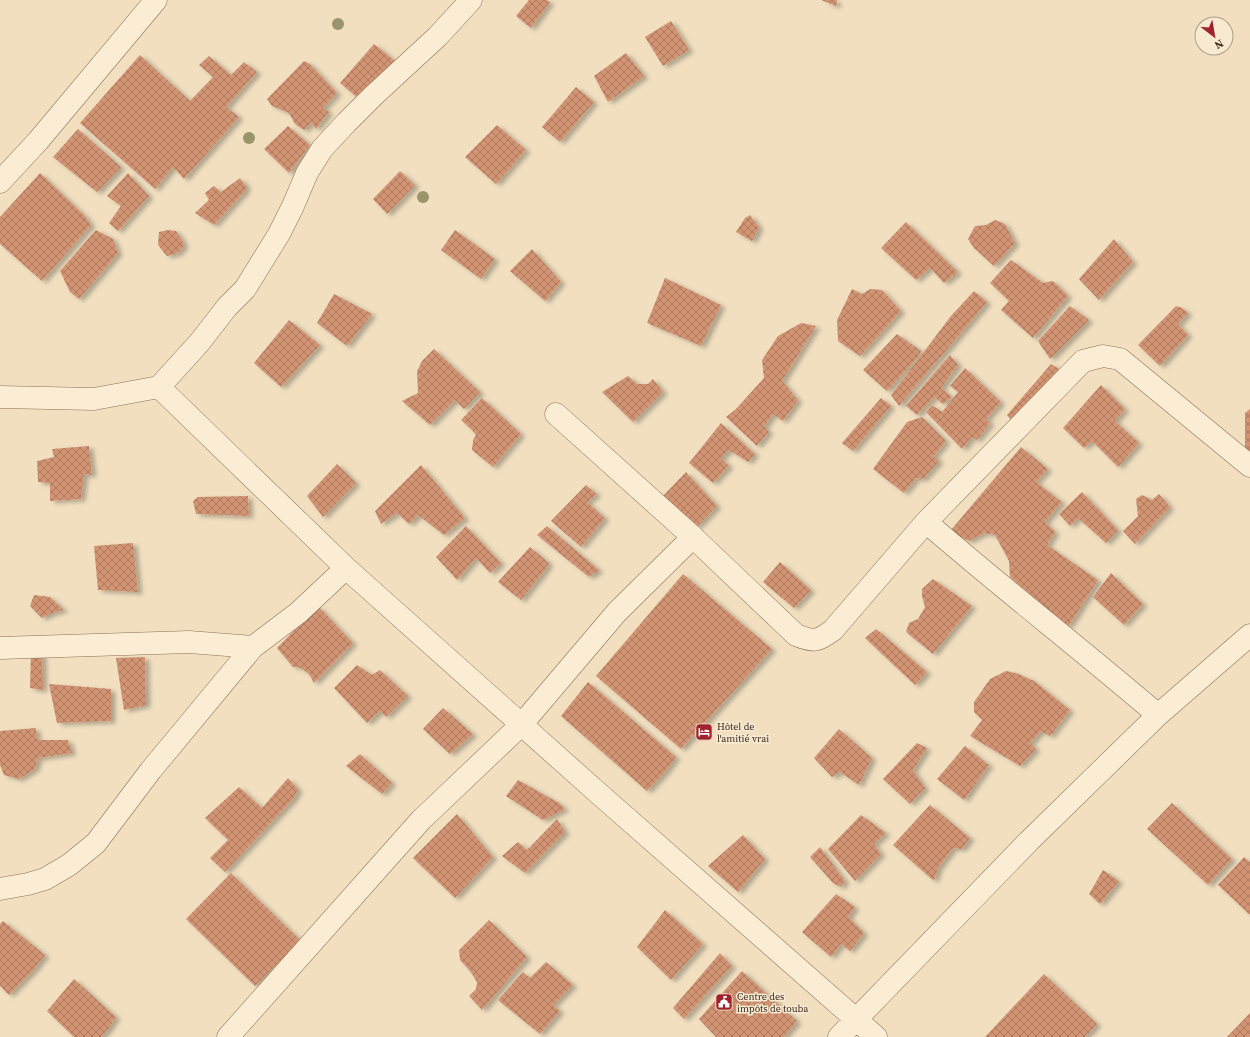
<svg xmlns="http://www.w3.org/2000/svg" width="1250" height="1037" font-family="'Source Serif 4',serif">
<style>
.building{fill:url(#building-cross-hatch);filter:url(#shadow)}
.lines{fill:none;stroke-linecap:round;stroke-linejoin:round}
.minor-casing{stroke:#8c6f57;stroke-width:23}
.minor{stroke:#fbedd4;stroke-width:22}
.tree{fill:#979569}
.labels{text-anchor:middle;dominant-baseline:central;stroke-width:3;stroke-linejoin:round;paint-order:stroke}
.poi-label{font-size:10px;fill:#3a291c;stroke:#f8ead1;text-anchor:start}
</style>
<defs>
<pattern id="building-cross-hatch" width="8" height="8" patternUnits="userSpaceOnUse"><rect width="8" height="8" fill="#d29473"/><path d="M0 0l8 8M0 8l8-8" fill="none" stroke="#ab795e"/></pattern>
<filter id="shadow"><feDropShadow dx="4.5" dy="2.5" stdDeviation="2" flood-color="#0004"/></filter>
</defs>
<rect width="100%" height="100%" fill="#f1dfc0"/>
<path class="building" d="M529,0H547L550,2L531,28L516,16Z
M821,0H837L836,6Z
M671,21L689,50L663,66L645,37Z
M374,44L395,61L359,99L340,83Z
M626,53L644,76L608,102L594,76Z
M140,55L190,101L213,77L199,65L209,56L231,75L244,62L257,72L226,107L239,117L184,179L173,167L155,189L80,123Z
M304,61L310,64L337,93L323,108L329,112L316,129L311,123L304,130L295,124L289,113L272,106L267,99Z
M576,87L594,102L560,142L542,127Z
M497,125L526,150L496,184L465,157Z
M288,126L310,145L289,173L264,149Z
M78,129L121,167L97,192L53,157Z
M400,171L415,185L387,214L373,199Z
M40,173L85,216L91,225L42,281L0,244V217Z
M128,173L149,196L118,231L109,223L121,206L107,196Z
M240,178L246,186L245,191L214,225L195,213L209,200L205,193L214,186L221,192Z
M750,215L759,227L752,241L736,232L745,218Z
M995,220L1005,224L1015,243L994,266L974,248L968,239L975,226L986,225Z
M906,222L958,272L944,283L930,268L916,280L881,248Z
M96,230L113,239L118,253L79,299L70,292L60,271Z
M168,230L176,231L182,240L184,246L178,253L167,256L158,245L159,232Z
M455,230L495,259L481,279L441,250Z
M1114,239L1133,262L1099,300L1079,279Z
M532,249L561,282L545,301L510,271Z
M1011,260L1043,283L1053,281L1068,296L1033,338L1001,310L1009,301L990,283Z
M665,278L721,305L701,346L647,323Z
M852,289L862,294L870,289L882,290L901,311L860,356L838,341L837,320Z
M974,291L987,302L899,406L891,395L951,316Z
M334,294L372,314L347,346L317,323Z
M1070,306L1089,320L1050,359L1038,341Z
M1176,306L1182,308L1188,313L1178,324L1188,335L1160,366L1138,345Z
M289,320L320,345L281,387L254,363Z
M801,323L816,326L782,381L798,400L783,421L773,414L764,427L769,432L757,446L726,417L736,409L764,378L762,360L778,336Z
M897,334L921,351L918,357L887,391L863,370Z
M434,349L480,392L464,409L455,400L430,425L402,401L418,393L417,371L422,361Z
M950,355L958,365L941,388L952,397L943,404L934,397L917,415L906,406Z
M1051,364L1065,373L1017,426L1007,415Z
M965,368L1001,402L986,419L990,423L977,440L972,437L962,449L926,412L932,405L942,412L958,392L950,386Z
M628,376L637,384H648L653,379L663,392L633,422L602,392Z
M1101,385L1125,409L1115,421L1139,443L1118,467L1092,441L1084,448L1063,428Z
M482,398L521,434L493,467L472,450L473,440L476,435L471,429L461,420Z
M881,398L891,406L853,451L842,443Z
M1250,409V451L1245,447V413Z
M922,417L946,441L934,456L939,461L923,479L916,478L904,493L873,469L907,422Z
M721,423L755,454L748,462L729,450L721,458L729,466L713,483L689,463Z
M89,446L92,475L84,474L81,499L50,501V483L38,482L37,461L54,457L52,449Z
M1021,447L1048,469L1036,482L1062,502L1045,522L1055,532L1047,545L1098,580L1068,627L1010,577L1009,561L995,535L984,533L969,541L956,535L951,530Z
M337,464L356,483L323,517L307,496Z
M421,465L465,518L444,535L418,515L409,524L397,513L381,524L375,511Z
M686,472L717,506L697,527L662,497Z
M586,485L597,494L587,502L605,518L581,547L551,521Z
M1082,492L1118,530L1106,543L1078,518L1070,526L1059,514Z
M1159,494L1170,507L1135,544L1123,531L1138,516L1136,499L1142,495L1152,500Z
M248,496L249,516L196,514L193,501L198,497Z
M466,526L501,563L490,573L476,558L457,580L436,557Z
M547,526L599,570L589,577L537,535Z
M133,543L138,592L98,590L94,546Z
M530,547L549,563L545,570L521,600L498,582Z
M780,562L811,590L794,608L763,582Z
M1111,573L1143,604L1124,625L1093,597Z
M683,574L772,649L681,749L596,676Z
M933,579L972,606L933,654L906,632L909,623L918,619L925,607L922,596V589Z
M34,595L50,597L64,610L52,613L42,618L30,606Z
M318,606L353,643L314,683L309,674L299,667H293L277,648Z
M876,629L927,672L915,685L865,638Z
M31,650L42,652L43,690L30,688Z
M145,657L146,705L124,710L116,658Z
M357,665L372,675L380,670L408,696L386,717L380,711L367,723L334,688Z
M1006,671L1016,673L1034,681L1070,710L1050,736L1041,731L1030,743L1036,749L1020,766L970,736L982,720L974,712V702L990,679Z
M588,682L676,757L665,772L647,791L561,716Z
M49,684L111,689V721L57,723Z
M443,708L473,734L450,754L423,729Z
M36,728L37,740H68L72,753L38,758L35,769L19,779L4,775L0,765V731Z
M839,729L872,758L859,785L840,772L832,777L814,758Z
M917,743L927,748L913,770L925,788L910,804L883,779Z
M965,746L989,765L964,800L937,779Z
M360,754L392,783L382,794L346,766Z
M288,778L298,789L294,798L225,872L210,858L228,840L205,818L239,787L262,808Z
M518,780L559,803L565,809L543,820L506,796Z
M1172,803L1232,859L1208,885L1147,829Z
M930,805L970,838L962,849L953,848L938,868L934,881L893,845Z
M457,814L493,857L455,898L413,858Z
M861,815L886,833L874,844L881,854L855,881L828,849Z
M557,819L565,832L525,873L502,856L518,842L527,850Z
M743,835L765,859L738,892L708,866Z
M820,847L845,881L841,887L833,883L810,857Z
M1244,857L1250,862V915L1218,885Z
M1103,870L1119,881L1100,904L1089,894Z
M231,873L300,940L255,986L186,919Z
M836,894L855,907L848,917L864,933L850,951L841,944L831,957L802,932Z
M665,910L703,944L671,980L637,947Z
M489,920L527,957L482,1010L469,996L476,989L477,982L470,971L460,960L459,950Z
M3,921L45,955L35,968L9,995L0,986V924Z
M720,953L732,966L684,1019L673,1008Z
M546,962L573,985L553,1005L560,1011L540,1034L498,1000L523,972L530,978Z
M742,971L797,1021L784,1037H716L699,1019Z
M1044,974L1097,1024L1085,1037H985Z
M74,979L116,1017L108,1029L101,1037H74L47,1011Z
M1250,1013V1037H1227Z"/>
<g class="lines">
<defs>
<path id="minor" d="M0,182L38,141L156,0
M159,387L199,343L227,307L245,289L279,234L293,206L307,173L322,149L346,123L373,96L438,36L471,0
M0,397L94,399L159,387L346,568L597,792L876,1037
M556,414L693,537
M926,522L1083,361L1103,356L1120,359L1250,466
M0,648L189,642L253,647L298,613L346,568
M0,889L28,884L45,879L69,865L96,843L151,770L253,647
M228,1037L421,820L522,724L617,612L693,537L796,635C814,642 817,642 833,630L926,522C1002,588 1081,649 1158,715
M839,1037L1029,841L1158,715L1250,635"/>
</defs>
<use href="#minor" class="minor-casing"/>
<use href="#minor" class="minor"/>
</g>
<g class="tree">
<circle cx="338" cy="24" r="6"/>
<circle cx="249" cy="138" r="6"/>
<circle cx="423" cy="197" r="6"/>
</g>
<defs>
<symbol id="hotel-square" viewBox="-11 -11 22 22"><rect x="-9" y="-9" width="18" height="18" rx="4" fill="#9f222c" stroke="#f8ead1"/><path d="M-6-4.5h1.5V1H6V5H4.5V3h-9V5H-6ZM-4 0a1.8 1.8 0 1 1 3.6 0ZM.5 0V-2.5h3Q6-2.5 6 0Z" fill="#fff"/></symbol>
<symbol id="civic-square" viewBox="-11 -11 22 22"><rect x="-9" y="-9" width="18" height="18" rx="4" fill="#9f222c" stroke="#f8ead1"/><path d="M-.6-6.5H3V-4.5H.6V-3L4-1V1h2V6H-6V1h2V-1L-.6-3ZM-1.2 2.5V6h2.4V2.5Z" fill="#fff"/></symbol>
</defs>
<g fill-rule="evenodd">
<use href="#hotel-square" x="694" y="722" width="20" height="20"/>
<use href="#civic-square" x="714" y="992" width="20" height="20"/>
</g>
<g class="labels">
<g class="poi-label">
<text x="717" y="726">Hôtel de<tspan x="717" dy="12">l'amitié vrai</tspan></text>
<text x="737" y="996">Centre des<tspan x="737" dy="12">impôts de touba</tspan></text>
</g>
</g>
<g transform="translate(1214 36) rotate(149)"><circle r="19" fill="#f8ead1" stroke="#ac9d89"/>
<path d="M0-3L7 15L0 10L-7 15Z" fill="#9f222c"/>
<text y="-6" font-size="11" font-weight="bold" text-anchor="middle" fill="#3a291c">N</text>
</g>
</svg>
